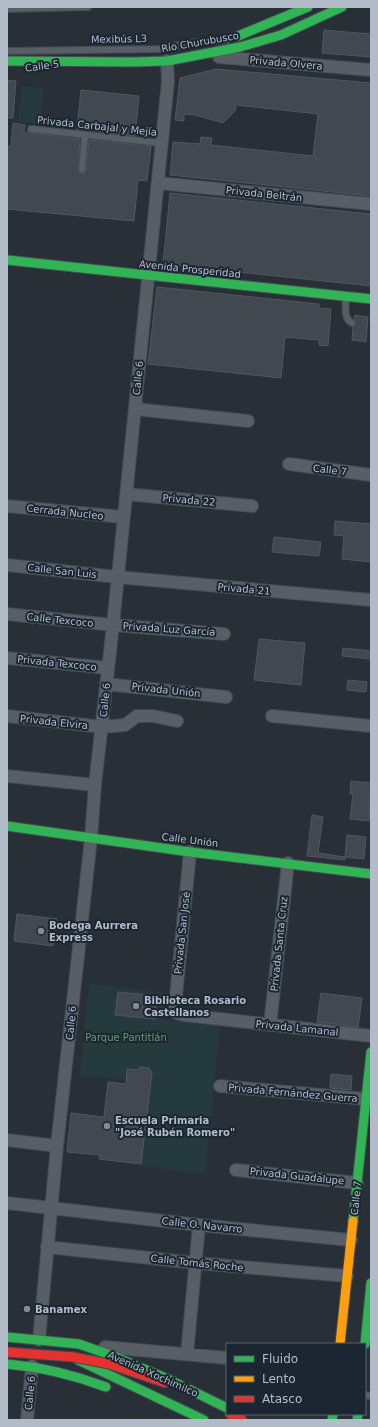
<svg xmlns="http://www.w3.org/2000/svg" width="378" height="1427" font-family="'DejaVu Sans',sans-serif">
<style>
.green{fill:#253a3d}
.building{fill:#42484f;stroke:#50575f}
.lines{fill:none;stroke-linecap:round;stroke-linejoin:round}
.lane-casing{stroke:#454a50;stroke-width:8}
.street-casing{stroke:#454a50;stroke-width:14}
.fast-casing{stroke:#454a50;stroke-width:11}
.slow-casing{stroke:#454a50;stroke-width:11}
.jam-casing{stroke:#454a50;stroke-width:11}
.lane{stroke:#585e65;stroke-width:6}
.street{stroke:#585e65;stroke-width:12}
.fast{stroke:#30b455;stroke-width:9}
.slow{stroke:#ff9f0a;stroke-width:9}
.jam{stroke:#e5322d;stroke-width:9}
.jam-bridge-casing{stroke:#434a51;stroke-width:11;stroke-linecap:butt}
.jam-bridge{stroke:#e5322d;stroke-width:9}
.poi-dot{fill:#828b96;stroke:#1c2632;stroke-width:1.5}
.labels{text-anchor:middle;dominant-baseline:central;stroke-width:4;stroke-linejoin:round;paint-order:stroke}
.street-label{font-size:10px;fill:#b2bcc9;stroke:#1c2632}
.poi-label{font-size:10px;font-weight:bold;fill:#b2bcc9;stroke:#1c2632;text-anchor:start}
.park-label{font-size:10px;fill:#689a72;stroke:#1c2632}
</style>
<rect width="100%" height="100%" fill="#282f37"/>
<path class="green" d="M22,86L44,88L40,124L18,122Z
M89,984L167,993L164,1020L220,1025L205,1174L141,1166L150,1083L80,1075Z"/>
<path class="building" d="M324,30L371,34V57L322,53Z
M216,69L371,83V196L170,175L173,142L200,144L201,137L212,138L211,145L313,156L318,114L236,105L235,111L223,123L195,115L184,114V121L175,120L180,78Z
M7,80L16,81L13,118H7Z
M81,90L139,96L135,136L77,129Z
M13,123L25,125L24,132L31,133L80,139L78,170L81,174H84L86,171L89,140L151,146L147,181L138,180L134,221L7,209V146H11Z
M170,193L371,214V286L163,264Z
M157,287L319,304V308L331,309L328,346L319,345V340L285,337L281,378L148,364Z
M355,315L368,317L366,342L352,340L353,327L356,323L354,319Z
M335,521L371,524V562L342,559L344,536L334,535Z
M274,537L321,542L319,556L272,552Z
M259,639L305,643L301,685L254,680Z
M343,648L371,651V659L342,656Z
M348,680L367,682L366,692L347,690Z
M351,781L371,783L369,821L350,819L353,794H350Z
M312,815L323,817L318,853L345,857V860L307,856Z
M347,835L366,837L364,859L345,857Z
M17,914L57,919L53,946L14,941Z
M118,992L157,996L155,1019L115,1015Z
M321,993L362,998L358,1027L317,1022Z
M140,1067L149,1068L152,1073L141,1164L99,1159L100,1155L67,1152L71,1113L104,1117L108,1082L126,1084L127,1069L137,1070Z
M331,1074L352,1076L351,1090L330,1088Z"/>
<g class="lines">
<defs>
<path id="lane" d="M7,9L88,7
M7,51L158,49L196,42L227,40
M31,129L161,143
M82,170L85,135
M346,297C346,307 343,318 352,323
M365,1395L371,1396"/>
<path id="street" d="M219,57L371,70
M158,183L371,204
M135,409L248,421
M289,464L371,475
M126,494L252,506
M7,506L123,517
M7,565L117,577L371,600
M7,614L113,625L224,634
M7,658L108,668
M106,684L226,697
M7,716L102,727L125,725L137,716H153L177,721
M272,716L371,726
M7,776L95,785
M190,852L175,1007L176,1013L184,1015L371,1036
M270,1025L288,863
M220,1086L366,1099
M7,1140L57,1146
M236,1170L357,1183
M7,1203L199,1225L351,1240
M47,1247L196,1263L347,1276
M39,1340L57,1146L91,838L95,785L113,625L168,81L167,61
M105,1347L227,1358
M187,1354L199,1225
M27,1420L32,1366"/>
<path id="fast" d="M238,36L308,7
M7,61L133,62L167,61L240,47L281,35L342,7
M7,260L371,299
M7,826L190,852L371,874
M353,1221L371,1052
M7,1337L79,1344L113,1356L168,1379L227,1408
M365,1344L371,1283
M78,1360L204,1420
M7,1364C41,1367 74,1375 106,1387
M332,1420L333,1414
M357,1420L358,1414"/>
<path id="slow" d="M340,1344L353,1221"/>
<path id="jam" d="M230,1414L242,1420"/>
</defs>
<use href="#lane" class="lane-casing"/>
<use href="#street" class="street-casing"/>
<use href="#fast" class="fast-casing"/>
<use href="#slow" class="slow-casing"/>
<use href="#jam" class="jam-casing"/>
<use href="#lane" class="lane"/>
<use href="#street" class="street"/>
<use href="#fast" class="fast"/>
<use href="#slow" class="slow"/>
<use href="#jam" class="jam"/>
<defs>
<path id="jam-bridge" d="M7,1352L73,1357L109,1364L166,1383"/>
</defs>
<use href="#jam-bridge" class="jam-bridge-casing"/>
<use href="#jam-bridge" class="jam-bridge"/>
</g>
<g class="poi-dot">
<circle cx="41" cy="931" r="4"/>
<circle cx="136" cy="1006" r="4"/>
<circle cx="107" cy="1126" r="4"/>
<circle cx="27" cy="1309" r="4"/>
</g>
<g class="labels">
<g class="street-label">
<text transform="translate(119 39) rotate(-1)">Mexibús L3</text>
<text transform="translate(200 42) rotate(-10)">Río Churubusco</text>
<text transform="translate(286 63) rotate(5)">Privada Olvera</text>
<text transform="translate(42 66) rotate(-8)">Calle 5</text>
<text transform="translate(97 126) rotate(6)">Privada Carbajal y Mejía</text>
<text transform="translate(264 194) rotate(6)">Privada Beltrán</text>
<text transform="translate(190 269) rotate(6)">Avenida Prosperidad</text>
<text transform="translate(138 378) rotate(-84)">Calle 6</text>
<text transform="translate(330 470) rotate(7)">Calle 7</text>
<text transform="translate(189 500) rotate(5)">Privada 22</text>
<text transform="translate(65 512) rotate(6)">Cerrada Nucleo</text>
<text transform="translate(62 571) rotate(6)">Calle San Luis</text>
<text transform="translate(244 589) rotate(5)">Privada 21</text>
<text transform="translate(60 620) rotate(6)">Calle Texcoco</text>
<text transform="translate(169 629) rotate(4)">Privada Luz García</text>
<text transform="translate(57 663) rotate(6)">Privada Texcoco</text>
<text transform="translate(166 690) rotate(6)">Privada Unión</text>
<text transform="translate(105 700) rotate(-84)">Calle 6</text>
<text transform="translate(54 722) rotate(6)">Privada Elvira</text>
<text transform="translate(190 840) rotate(7)">Calle Unión</text>
<text transform="translate(182 933) rotate(-84)">Privada San José</text>
<text transform="translate(279 944) rotate(-84)">Privada Santa Cruz</text>
<text transform="translate(71 1023) rotate(-84)">Calle 6</text>
<text transform="translate(297 1028) rotate(6)">Privada Lamanal</text>
<text transform="translate(293 1093) rotate(5)">Privada Fernández Guerra</text>
<text transform="translate(297 1176) rotate(6)">Privada Guadalupe</text>
<text transform="translate(356 1198) rotate(-84)">Calle 7</text>
<text transform="translate(202 1225) rotate(6)">Calle O. Navarro</text>
<text transform="translate(197 1263) rotate(6)">Calle Tomás Roche</text>
<text transform="translate(153 1374) rotate(24)">Avenida Xochimilco</text>
<text transform="translate(30 1393) rotate(-84)">Calle 6</text>
</g>
<g class="poi-label">
<text x="49" y="925">Bodega Aurrera<tspan x="49" dy="12">Express</tspan></text>
<text x="144" y="1000">Biblioteca Rosario<tspan x="144" dy="12">Castellanos</tspan></text>
<text x="115" y="1120">Escuela Primaria<tspan x="115" dy="12">"José Rubén Romero"</tspan></text>
<text x="35" y="1309">Banamex</text>
</g>
<g class="park-label">
<text x="126" y="1037">Parque Pantitlán</text>
</g>
</g>
<rect width="378" height="1427" fill="none" stroke="#b2bcc9" stroke-width="16"/>
<rect x="226" y="1343" width="140" height="72" fill="#1c2632" stroke="#58626e"/>
<rect x="234" y="1356" width="20" height="6" fill="#30b455" stroke="#58626e"/>
<text x="262" y="1363" font-size="12" fill="#b2bcc9">Fluido</text>
<rect x="234" y="1376" width="20" height="6" fill="#ff9f0a" stroke="#58626e"/>
<text x="262" y="1383" font-size="12" fill="#b2bcc9">Lento</text>
<rect x="234" y="1396" width="20" height="6" fill="#e5322d" stroke="#58626e"/>
<text x="262" y="1403" font-size="12" fill="#b2bcc9">Atasco</text>
</svg>
